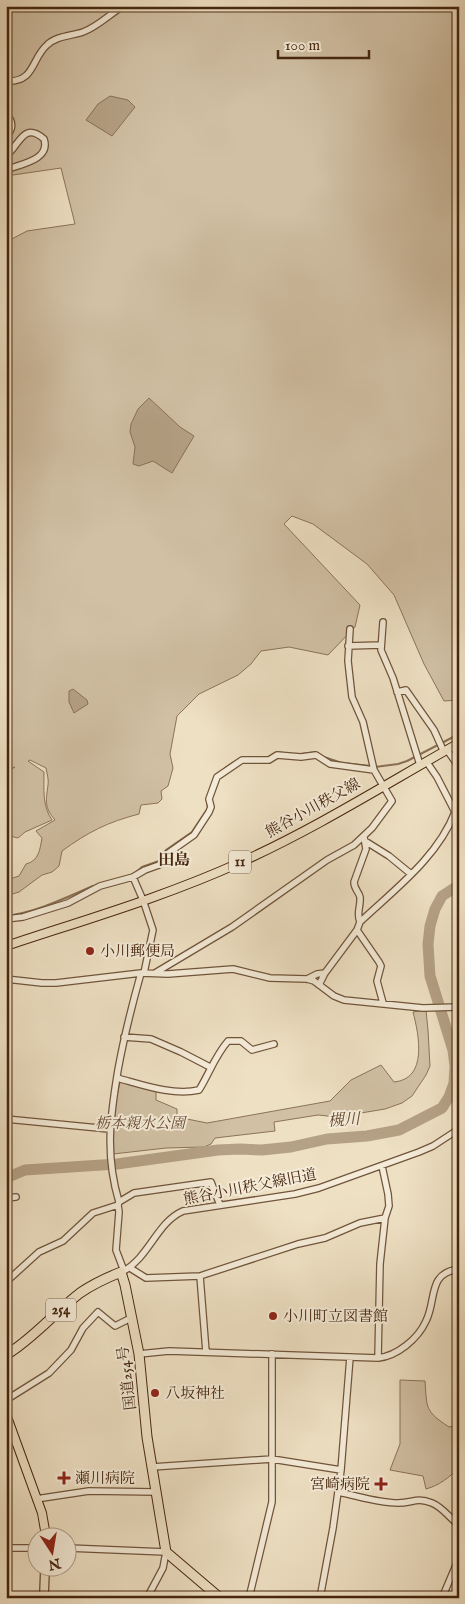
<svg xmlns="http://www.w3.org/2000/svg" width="465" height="1604" font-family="'IM FELL English','Noto Serif JP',serif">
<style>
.green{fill:#d1c0a4;stroke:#8c7359}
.water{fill:#b5a185;stroke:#897055}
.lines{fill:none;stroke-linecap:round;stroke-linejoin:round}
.stream{stroke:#897055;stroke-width:2}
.river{stroke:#b5a185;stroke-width:11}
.minor-casing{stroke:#70543b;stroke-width:8}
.major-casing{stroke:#46260e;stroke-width:10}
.highway-casing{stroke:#46260e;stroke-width:11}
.minor{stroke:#f4ebd8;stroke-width:5.5}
.major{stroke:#eee0c3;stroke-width:8}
.highway{stroke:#eee0c3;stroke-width:9}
.poi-dot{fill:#8f2418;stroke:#f4ebd8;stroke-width:2}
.labels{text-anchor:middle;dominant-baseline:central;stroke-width:4;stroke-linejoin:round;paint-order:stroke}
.shield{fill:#f4ebd8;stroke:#7a614b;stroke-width:1}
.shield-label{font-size:14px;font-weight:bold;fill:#46260e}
.street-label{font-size:15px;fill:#46260e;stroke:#f4ebd8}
.poi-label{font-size:15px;fill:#46260e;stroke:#f4ebd8;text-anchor:start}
.park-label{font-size:15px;font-style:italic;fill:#694c34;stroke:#f4ebd8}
.neighbourhood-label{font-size:16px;font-weight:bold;fill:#46260e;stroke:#f4ebd8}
.water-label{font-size:16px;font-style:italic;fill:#674b32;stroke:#f4ebd8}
</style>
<rect width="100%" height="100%" fill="#eee0c3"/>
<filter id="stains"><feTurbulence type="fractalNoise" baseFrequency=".004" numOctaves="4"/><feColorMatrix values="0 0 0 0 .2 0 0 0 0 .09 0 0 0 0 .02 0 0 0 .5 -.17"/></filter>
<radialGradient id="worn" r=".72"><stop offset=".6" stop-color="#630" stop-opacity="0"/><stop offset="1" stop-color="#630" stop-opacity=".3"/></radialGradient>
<path class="green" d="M6,6H459V700L444,701L424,664L394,595L367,564L313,524L292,516L284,524L360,605L355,627L328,655L289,647L261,651L251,664L238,675L199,694L177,716L170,754L173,768L168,786L161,791L162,799L158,803L141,805L139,814C108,822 88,832 62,851L59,866L52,872L42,875L19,892L6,896V880L19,876L26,864C39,861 40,849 42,838L36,831L55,820C44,807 46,801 48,785C49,780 47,774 46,768L30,760L28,761L44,772C44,788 42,806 52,820L25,832L18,838L6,835V771H9L15,767L6,770V242L27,231L75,224L61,168L6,176Z
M426,1010L428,1030L430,1066L426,1075L412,1096L402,1103L385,1109L361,1113L346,1118L318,1115L274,1122L275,1131L215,1138L211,1144L204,1147L166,1148L113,1154L112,1119L120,1082L123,1081L156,1090V1100L177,1109V1117L207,1123L330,1101L351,1080L381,1065L394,1082C428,1079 419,1035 413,1012Z
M400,1380L425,1381C427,1409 425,1411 449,1427L459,1425V1468C448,1478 440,1485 426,1489L423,1476L390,1470L400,1444Z"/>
<path class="water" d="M110,96L128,100L135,107L112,136L86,120L98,104Z
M149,398L180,427L194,436L172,473L153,461L139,466L133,464L135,447L130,432L131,424L138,409Z
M73,689L87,700L88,704L74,713L69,702V691Z"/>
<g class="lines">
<path class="stream" d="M301,754L316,752
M324,757L342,763L371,766
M267,758L277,752L283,753
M375,767L398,764L407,761L459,734
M225,768L234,762
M134,874L142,867L159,861L166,850L192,832L208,808L207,803
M6,916C37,912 65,898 93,886"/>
<path class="river" d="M6,1178L25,1170L117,1164L218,1150L240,1149L262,1150L291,1147L327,1139L367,1136L399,1130L442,1108L449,1097L454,1083L455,1066L453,1050L430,976L428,944L430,926L435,909L442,896L459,885"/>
<defs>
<path id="minor" d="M6,9L22,6
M6,81C35,83 31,59 47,45C56,36 71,36 83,32C97,27 110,14 123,6
M6,115C13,120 14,130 6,135
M6,156C20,145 23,121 44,139C51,160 20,164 6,170
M383,622L381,650L393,678L420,765
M348,646L381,645
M397,692L406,690L434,730L443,750
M447,750L459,767
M364,837L366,849L354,882C354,889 359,892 360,897C361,907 356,913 360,922L357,930L379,962L381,966L377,981L383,1003
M365,841L389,856L411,874
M133,877L143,900L153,930L144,973
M6,919L23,917L68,903L100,886L133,877L145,870L159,865L164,860L167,854L194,835L209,812L211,807L209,799L217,777L242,760H269L277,755L301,757L316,755L330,764L374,770
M360,922C394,890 438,857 455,812L437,777L426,761
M141,973L168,974L233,969L270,978L307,979L314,981L334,996L344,1000L423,1008L459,1007
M155,973L232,927L327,860L354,845L372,828L392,801L374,770L363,722L352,697L348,661L350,629
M6,979L42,983H56L141,973C132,1005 124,1037 118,1070C110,1118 105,1155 119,1202L118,1205L119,1212L116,1250L124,1271
M307,979L317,974L325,973
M319,985L325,973L357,930
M124,1037L151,1039L181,1052L210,1067
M117,1078C143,1085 173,1096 199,1090C209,1074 215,1056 228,1041H241L252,1050L274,1044
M6,1119L109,1129
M6,1198L16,1197
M119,1202L134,1193L211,1182L220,1205
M130,1268L146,1278L200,1276L298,1244L325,1238L360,1223L385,1218
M122,1272C150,1257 156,1223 183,1211L295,1194L319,1188L419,1152L433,1146L459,1129
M200,1276L206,1352
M6,1282L39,1252L63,1241L93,1213L118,1205
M139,1354L169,1351L378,1358L380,1264L385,1218L389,1206L388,1194L382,1166
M378,1358C397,1356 418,1339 426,1321C437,1299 427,1273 459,1269
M6,1400L49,1373L71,1350L83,1328L98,1312L115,1326L131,1318
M152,1467L272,1459L341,1470
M338,1492C358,1496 378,1503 398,1503C413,1503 416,1497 432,1503C444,1508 449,1518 459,1525
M36,1499L89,1491L156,1492
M6,1548H38
M68,1548L166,1552L163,1568L147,1598
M249,1598L272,1502V1354
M320,1598L333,1528L341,1470L350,1357
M442,1598L459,1558"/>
<path id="major" d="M6,946C84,920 164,897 239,863C315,829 386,784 459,743
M6,1414L42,1513L46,1536
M44,1598L45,1566"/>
<path id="highway" d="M6,1355C34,1338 54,1313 80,1293C93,1284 106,1278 121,1272L125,1285L139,1354L147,1437L166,1552L220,1598"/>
</defs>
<use href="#minor" class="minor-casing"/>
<use href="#major" class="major-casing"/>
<use href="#highway" class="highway-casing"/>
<use href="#minor" class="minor"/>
<use href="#major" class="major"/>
<use href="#highway" class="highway"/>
</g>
<g class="poi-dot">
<circle cx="90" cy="951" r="5"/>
<circle cx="273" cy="1316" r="5"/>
<circle cx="155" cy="1393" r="5"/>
<path d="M61.5 1470.5h5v5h5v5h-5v5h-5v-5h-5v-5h5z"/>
<path d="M378.5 1476.5h5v5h5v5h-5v5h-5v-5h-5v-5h5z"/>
</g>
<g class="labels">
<g class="shield">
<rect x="229" y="850.5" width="22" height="23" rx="4"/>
<rect x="46" y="1298.5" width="30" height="23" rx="4"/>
</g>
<g class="shield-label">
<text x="240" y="862">11</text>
<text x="61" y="1310">254</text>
</g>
<g class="street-label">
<text transform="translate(313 808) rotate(-29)">熊谷小川秩父線</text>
<text transform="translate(250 1187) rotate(-11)">熊谷小川秩父線旧道</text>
<text transform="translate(127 1378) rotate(-97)">国道254号</text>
</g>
<g class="poi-label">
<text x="100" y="951">小川郵便局</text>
<text x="283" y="1316">小川町立図書館</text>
<text x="165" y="1393">八坂神社</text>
<text x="75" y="1478">瀬川病院</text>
<text x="370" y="1484" text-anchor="end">宮崎病院</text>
</g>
<g class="park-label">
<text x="140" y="1123">栃本親水公園</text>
</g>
<g class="neighbourhood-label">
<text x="174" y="861">田島</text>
</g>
<g class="water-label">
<text transform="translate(344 1121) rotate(-4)">槻川</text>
</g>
</g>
<rect width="465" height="1604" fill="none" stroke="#eee0c3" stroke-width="25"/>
<rect x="8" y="8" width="450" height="1589" fill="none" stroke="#46260e" stroke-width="2.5"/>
<rect x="12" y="12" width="440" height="1579" fill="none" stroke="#46260e"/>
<g transform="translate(52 1552) rotate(168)"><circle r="24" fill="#f4ebd8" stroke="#ae9c87"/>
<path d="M0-4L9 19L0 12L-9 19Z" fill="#8f2418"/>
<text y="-8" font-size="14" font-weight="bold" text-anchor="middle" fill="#46260e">N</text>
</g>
<path d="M278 50v8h91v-8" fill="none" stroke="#46260e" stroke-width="2.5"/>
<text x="285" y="50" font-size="15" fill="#46260e" stroke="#f4ebd8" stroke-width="4" paint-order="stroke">100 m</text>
<rect width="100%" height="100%" filter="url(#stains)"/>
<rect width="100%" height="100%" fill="url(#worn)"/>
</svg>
